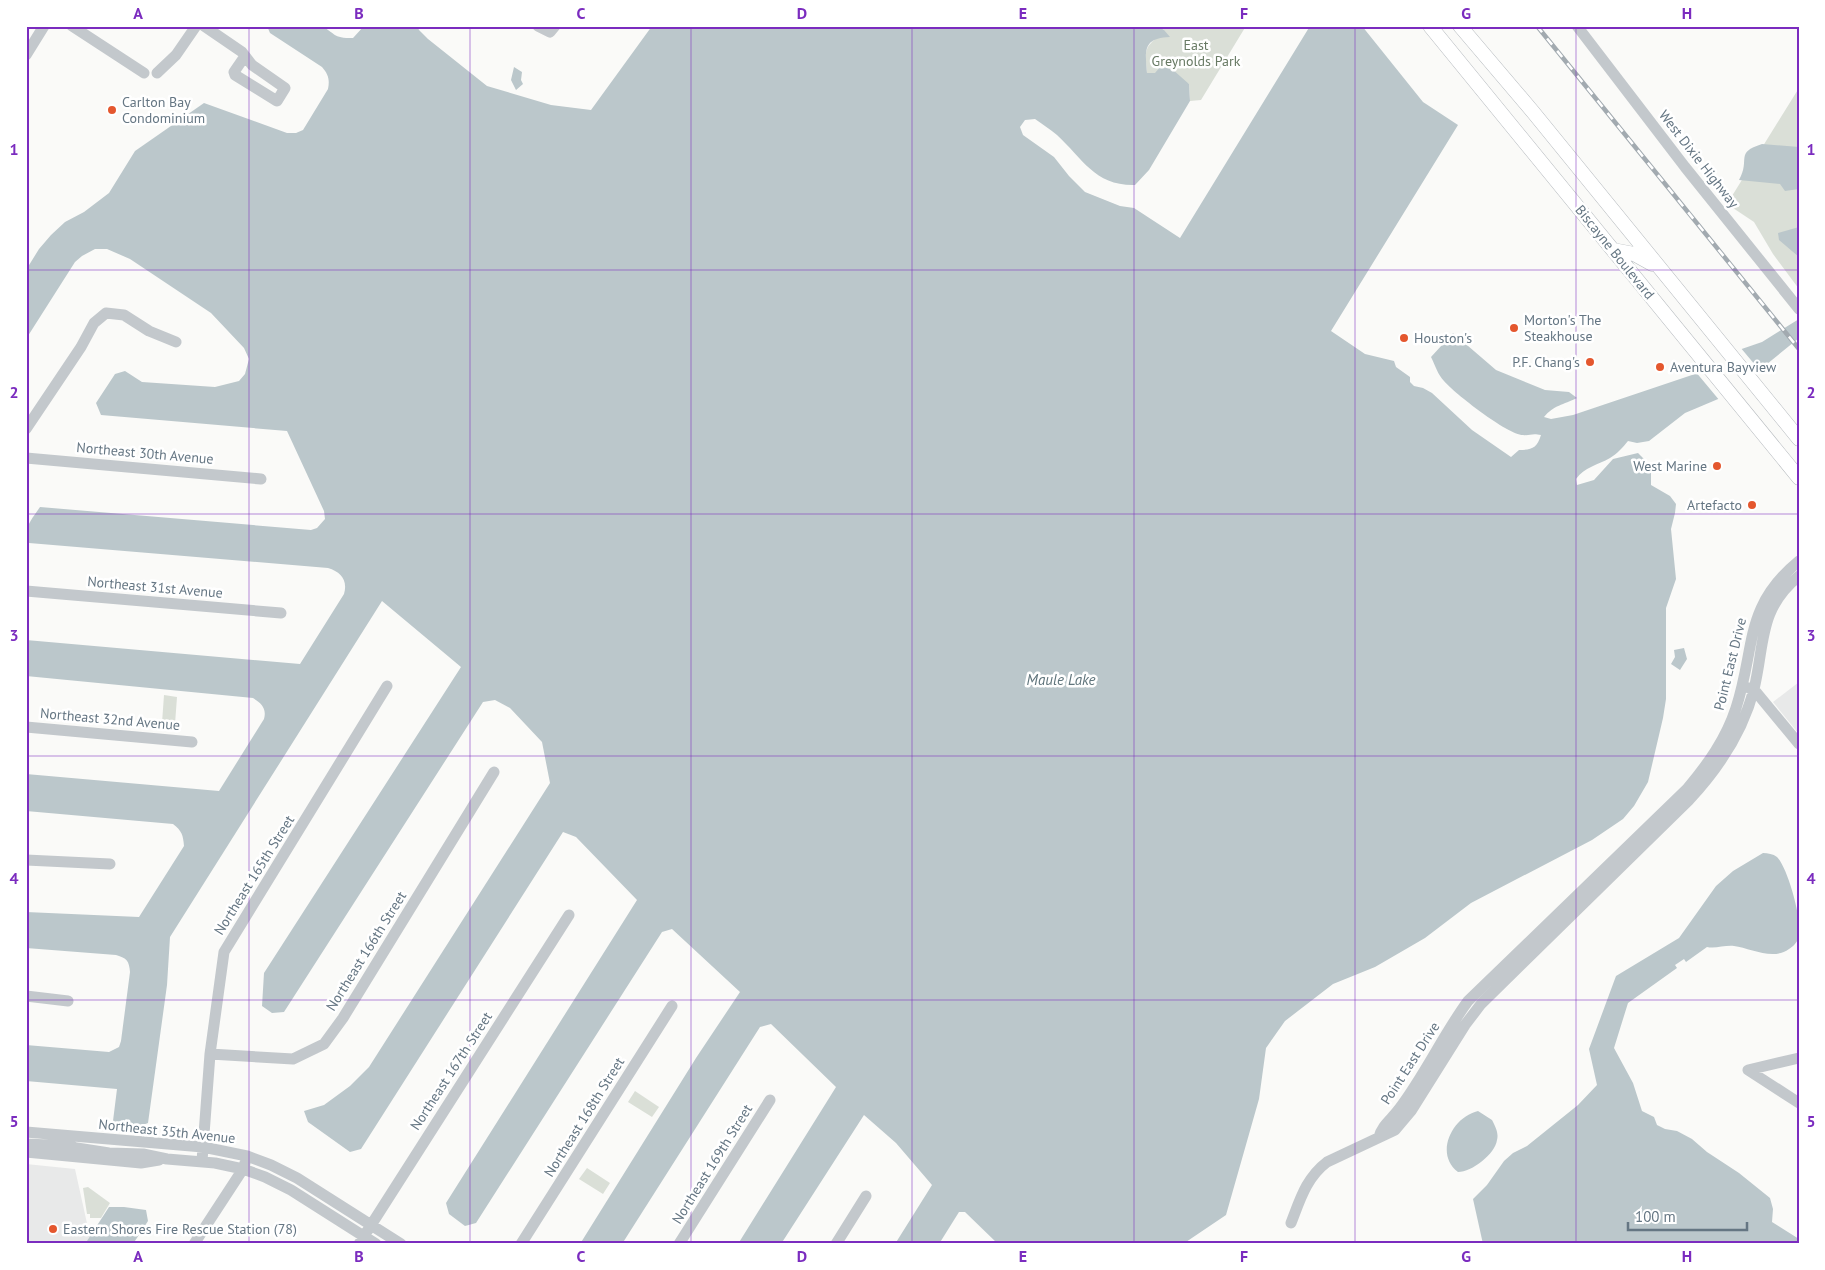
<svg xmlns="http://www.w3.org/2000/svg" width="1825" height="1270" font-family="'PT Sans',sans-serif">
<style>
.built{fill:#e8e9e9}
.green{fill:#dadfd7}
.water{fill:#bbc7cb}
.pier{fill:#fafaf8}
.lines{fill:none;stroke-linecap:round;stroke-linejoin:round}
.major-casing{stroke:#b5babe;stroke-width:15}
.minor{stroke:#c3c8cc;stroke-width:11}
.major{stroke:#fff;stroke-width:14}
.rail-casing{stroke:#a2aab0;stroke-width:4.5}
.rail{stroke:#fff;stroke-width:2.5;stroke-dasharray:8;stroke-linecap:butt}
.grid{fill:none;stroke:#7b2cbf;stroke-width:1;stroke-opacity:0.55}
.poi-dot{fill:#e4572e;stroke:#fff;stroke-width:2}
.labels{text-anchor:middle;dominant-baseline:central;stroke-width:5;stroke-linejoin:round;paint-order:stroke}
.park-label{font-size:14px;fill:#687a64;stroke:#fff}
.poi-label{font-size:14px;fill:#657683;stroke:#fff;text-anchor:start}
.street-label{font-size:14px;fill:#657683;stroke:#fff}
.water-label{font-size:15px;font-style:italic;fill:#60757c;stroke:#fff}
.neatline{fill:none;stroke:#7b2cbf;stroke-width:2}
.grid-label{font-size:16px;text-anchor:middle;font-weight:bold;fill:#7b2cbf}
</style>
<rect width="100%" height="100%" fill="#fafaf8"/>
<path class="built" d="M1799,682V734L1773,702Z
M26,1164L75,1169L90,1237L85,1244H26Z"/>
<path class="green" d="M1158,26H1246L1201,100L1190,101L1189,84L1155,73H1147C1144,44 1146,49 1164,30Z
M1799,88V289L1773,254L1754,222L1727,204Z
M164,695L177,697L175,724L162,723Z
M635,1091L659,1107L652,1117L628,1102Z
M587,1168L610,1183L603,1194L579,1179Z
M88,1187L110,1203L101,1218H90V1214H87L83,1188Z"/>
<path class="water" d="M267,26C278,26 311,24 320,26C335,31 331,39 353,38L364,26H417L419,30L428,39L487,86L551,105L591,110L652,26H1158L1164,30L1170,37C1143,38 1145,50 1147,73H1155L1161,66L1172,69L1189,84L1190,101L1149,170L1135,185C1095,186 1083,159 1057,135C1050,129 1042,124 1035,119L1025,120L1020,127L1023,135L1054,157L1069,176L1085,192L1120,206L1134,208L1180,238L1310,26H1362L1423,102L1458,125L1331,331L1365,354L1394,361L1396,367L1410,377V382L1414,386L1423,388L1432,393L1472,430L1511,457L1519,450C1532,450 1537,448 1541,435C1531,433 1530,436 1523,435C1508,435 1454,393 1444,381C1438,375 1435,365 1431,357L1453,333L1496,370L1545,390L1569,392L1577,398C1563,405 1554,405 1544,417L1551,419L1573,415L1692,375L1709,368L1730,353L1762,342L1799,319V338L1730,394L1685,413L1649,441L1637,443L1628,441C1623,447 1617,454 1610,458C1598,465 1584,467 1576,479L1577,485L1594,480L1613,459L1638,453L1651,466V485L1670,496L1676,504L1675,513L1671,529L1676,579L1666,608V699L1663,718L1648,782L1634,806L1623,819L1592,840L1471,903L1425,938L1375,967L1333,984L1285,1021L1266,1048L1259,1099L1226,1215L1183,1244H998L965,1212H959L939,1244H895L932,1185L896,1143L864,1115L781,1244H738L836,1087L771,1024L760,1027L622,1244H580L696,1058L740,992L672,929L662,932L476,1223L465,1226L449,1214L446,1203L637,900L576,837L563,832L361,1149L350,1152L308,1122L304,1111L324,1105L350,1086L369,1067L550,783L542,742L510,708L495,700L483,702L284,1012L272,1013L262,1006L264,973L461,667L382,601L170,937L167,985L148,1123C133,1129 126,1130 113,1121L117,1089L26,1081V1045L109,1052L119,1047L121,1041L130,972C129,961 127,958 116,955L26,948V912L139,917L184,846C183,835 182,831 173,824L26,811V774L219,791L264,719C267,708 261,703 253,698L26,676V640L300,664L344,594C348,580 341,572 328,568L29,543C22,529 32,519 40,507L311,530L317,528L325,519L324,511L287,431L101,415L96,403L115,374L125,371L142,382L215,387L239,381L245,374L249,359L244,348L211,313L130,259L107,249H95L82,256L75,262L26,339V270L39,249L51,235L65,222L84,212L109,193L135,151L204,103L287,133H296L303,130L328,89C330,79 328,74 322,67L270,33Z
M514,67L522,72L521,80L523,84L516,90L511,80Z
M1762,144L1799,147V189L1785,191L1780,184L1739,180C1751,159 1734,153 1762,144Z
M1799,227V257L1779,240L1778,233Z
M1684,648L1687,659L1680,670L1671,664L1675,657L1674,650Z
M1763,853C1768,853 1773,854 1777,857C1788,868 1803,923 1799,937C1798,941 1793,947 1789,949C1773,961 1750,948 1734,946C1725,945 1715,949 1707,947L1686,962L1684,959L1675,965L1677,968L1628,1003L1614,1048L1633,1083L1642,1111L1654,1117L1657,1125L1665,1129L1677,1131L1692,1139L1707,1152L1739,1173L1770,1198L1773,1209L1772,1222L1799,1239V1244H1483L1473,1199L1487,1185L1504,1161L1513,1153L1527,1146L1578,1105L1597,1085L1589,1049L1616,976L1679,938L1716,886L1733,871Z
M1478,1111L1492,1120C1495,1126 1499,1133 1497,1140C1495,1154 1472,1172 1458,1172C1434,1154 1452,1117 1478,1111Z
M109,1207H124L146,1210L148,1221L133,1244H85Z"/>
<path class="pier" d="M1740,347L1761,372L1732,396L1720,401L1695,371L1708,366L1729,351Z"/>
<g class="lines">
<defs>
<path id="major" d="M1430,26L1799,478
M1460,26L1533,112L1799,439
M1613,250L1634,254L1652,264"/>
</defs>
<use href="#major" class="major-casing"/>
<path class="minor" d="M72,26L144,73
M204,26L242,52L252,65L285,88L277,101L235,75L234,72L245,56
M538,26L550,32L555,26
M1577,26L1685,167L1799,309
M26,55L44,26
M157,73L176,55L196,26
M26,429L81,347L94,323L106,313L124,315L149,331L176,342
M26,458L261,479
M26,591L281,613
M1749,688L1756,692L1799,744
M26,727L192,742
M26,860L110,864
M26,996L68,1001
M210,1054L293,1059L324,1044L343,1018L494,772
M1799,1058L1748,1070L1799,1103
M26,1132L203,1147L247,1156L271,1165L297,1178L401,1244
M1379,1137C1382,1125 1392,1119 1399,1109C1425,1075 1443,1035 1468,1001L1687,789C1708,764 1726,739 1736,708C1756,647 1743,607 1799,561
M26,1144L72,1146
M64,1146L109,1153L143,1154L167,1159L215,1163L243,1169L265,1177L291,1190L376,1244
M26,1152L141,1163L159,1160
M202,1161L210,1054L224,952L387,686
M1291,1223C1300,1200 1306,1178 1327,1162L1395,1130L1411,1111L1465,1025L1481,1004L1689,800C1718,769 1743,731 1754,689C1765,644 1758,609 1799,576
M194,1244L243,1169L245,1163
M359,1244L569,915
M521,1244L672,1006
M679,1244L770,1100
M836,1244L866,1196"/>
<use href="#major" class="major"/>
<defs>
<path id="rail" d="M1537,26L1799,349"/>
</defs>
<use href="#rail" class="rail-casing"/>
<use href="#rail" class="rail"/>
</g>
<path class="grid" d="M249,26V1244M470,26V1244M691,26V1244M912,26V1244M1134,26V1244M1355,26V1244M1576,26V1244M26,270H1799M26,514H1799M26,756H1799M26,1000H1799"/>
<g class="poi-dot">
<circle cx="112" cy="110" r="5"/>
<circle cx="1514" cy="328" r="5"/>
<circle cx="1404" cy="338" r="5"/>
<circle cx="1590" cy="362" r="5"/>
<circle cx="1660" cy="367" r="5"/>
<circle cx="1717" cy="466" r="5"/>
<circle cx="1752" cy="505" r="5"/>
<circle cx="53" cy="1229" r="5"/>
</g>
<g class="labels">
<g class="park-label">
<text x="1196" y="45">East<tspan x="1196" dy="16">Greynolds Park</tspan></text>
</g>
<g class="poi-label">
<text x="122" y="102">Carlton Bay<tspan x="122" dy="16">Condominium</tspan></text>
<text x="1524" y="320">Morton's The<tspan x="1524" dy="16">Steakhouse</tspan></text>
<text x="1414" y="338">Houston's</text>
<text x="1580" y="362" text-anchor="end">P.F. Chang's</text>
<text x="1670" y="367">Aventura Bayview</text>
<text x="1707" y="466" text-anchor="end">West Marine</text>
<text x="1742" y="505" text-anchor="end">Artefacto</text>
<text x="63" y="1229">Eastern Shores Fire Rescue Station (78)</text>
</g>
<g class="street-label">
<text transform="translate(1699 159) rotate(52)">West Dixie Highway</text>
<text transform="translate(1615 252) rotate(51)">Biscayne Boulevard</text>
<text transform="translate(145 453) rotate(5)">Northeast 30th Avenue</text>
<text transform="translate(155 587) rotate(5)">Northeast 31st Avenue</text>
<text transform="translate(1730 664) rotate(-76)">Point East Drive</text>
<text transform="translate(110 719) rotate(5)">Northeast 32nd Avenue</text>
<text transform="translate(254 875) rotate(-58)">Northeast 165th Street</text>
<text transform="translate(366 951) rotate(-58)">Northeast 166th Street</text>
<text transform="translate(1410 1063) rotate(-57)">Point East Drive</text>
<text transform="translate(451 1071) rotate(-57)">Northeast 167th Street</text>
<text transform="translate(584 1117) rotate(-58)">Northeast 168th Street</text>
<text transform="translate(167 1131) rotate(6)">Northeast 35th Avenue</text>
<text transform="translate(712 1164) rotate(-58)">Northeast 169th Street</text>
</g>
<g class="water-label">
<text x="1061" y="679">Maule Lake</text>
</g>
</g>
<rect width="1825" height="1270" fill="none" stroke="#ffffff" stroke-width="55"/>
<path d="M1628 1222v8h119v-8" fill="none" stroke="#657683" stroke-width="2.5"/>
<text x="1635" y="1222" font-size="15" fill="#657683" stroke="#ffffff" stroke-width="4" paint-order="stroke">100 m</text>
<rect x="28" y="28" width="1770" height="1214" class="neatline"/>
<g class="grid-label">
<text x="138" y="19">A</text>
<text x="359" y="19">B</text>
<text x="581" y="19">C</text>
<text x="802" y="19">D</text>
<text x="1023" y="19">E</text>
<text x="1244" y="19">F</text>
<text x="1466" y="19">G</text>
<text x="1687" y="19">H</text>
<text x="14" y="155">1</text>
<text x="1811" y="155">1</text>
<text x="14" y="398">2</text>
<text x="1811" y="398">2</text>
<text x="14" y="641">3</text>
<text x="1811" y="641">3</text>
<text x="14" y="884">4</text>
<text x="1811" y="884">4</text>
<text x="14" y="1127">5</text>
<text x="1811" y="1127">5</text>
<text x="138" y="1262">A</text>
<text x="359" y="1262">B</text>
<text x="581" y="1262">C</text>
<text x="802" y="1262">D</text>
<text x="1023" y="1262">E</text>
<text x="1244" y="1262">F</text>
<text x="1466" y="1262">G</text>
<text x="1687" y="1262">H</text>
</g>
</svg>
